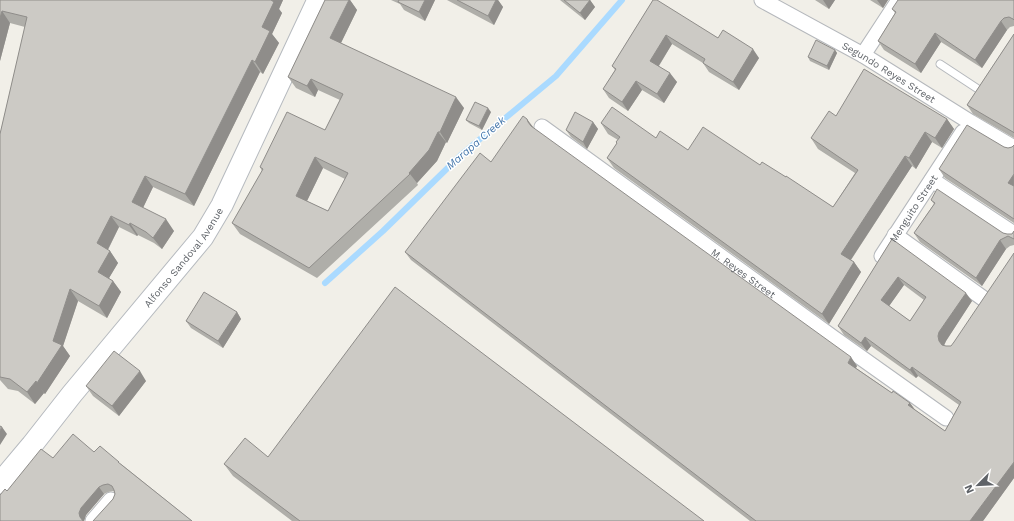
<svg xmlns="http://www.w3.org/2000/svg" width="1014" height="521" font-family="'Work Sans',sans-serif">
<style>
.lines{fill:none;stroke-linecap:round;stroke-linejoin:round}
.stream{stroke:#aadaff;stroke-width:6}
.service-casing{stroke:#b5b8bc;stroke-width:9}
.minor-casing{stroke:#b5b8bc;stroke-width:17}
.secondary-casing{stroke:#b6babf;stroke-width:23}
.service{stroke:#fff;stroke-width:7}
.minor{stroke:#fff;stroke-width:15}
.secondary{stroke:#fff;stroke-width:21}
.wall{fill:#afaea9;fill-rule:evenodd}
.shaded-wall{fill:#8f8d8a}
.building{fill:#cccac5;stroke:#8f8d8a;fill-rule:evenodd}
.labels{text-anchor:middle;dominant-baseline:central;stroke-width:3;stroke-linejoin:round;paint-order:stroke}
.street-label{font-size:10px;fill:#5f6368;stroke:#fff}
.water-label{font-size:11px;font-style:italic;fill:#4174aa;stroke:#fff}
</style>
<rect width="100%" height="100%" fill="#f1efe8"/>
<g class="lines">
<path class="stream" d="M325,283L383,231L462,154L556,76L622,0"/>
<defs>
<path id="service" d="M940,64L978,89"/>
<g id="minor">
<path id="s1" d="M762,0L863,55L970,122L1014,148"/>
<path d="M863,55L899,0"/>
<path id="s2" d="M542,127L832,337L946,418"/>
<path d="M932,180L1014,234"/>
<path d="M895,235L984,299"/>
<path id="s3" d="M882,256L963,132"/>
<path d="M93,521L111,500"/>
</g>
<g id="secondary">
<path id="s4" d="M0,483L32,445L72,394L203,237L222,205L318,0"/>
</g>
</defs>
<use href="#service" class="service-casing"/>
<use href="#minor" class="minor-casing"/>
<use href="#secondary" class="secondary-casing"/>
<use href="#service" class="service"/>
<use href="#minor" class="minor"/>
<use href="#secondary" class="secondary"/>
</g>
<path class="wall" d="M0,0H283L279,9L282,13L272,34L279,43L263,74L260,72L194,206L153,187L143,208L174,231L162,249L154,243L138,235L137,236L119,227L108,250L110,251L118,263L109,278L113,281L121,292L107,318L78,301L63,346L70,356L45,394L44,393L35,404L18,391L8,389L0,380V134L25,27L10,23L0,61Z
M325,0H350L357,10L341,43L464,108L447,143L446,142L437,161L417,183L418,185L317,278L240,234L232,223L262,171L260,167L325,130L340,100L318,90L315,97L296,88L288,77ZM323,168L345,179L328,211L307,201Z
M391,0H435L425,21L404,10L400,4Z
M447,0H498L503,7L494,25Z
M560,0H590L595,7L585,20Z
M653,0L718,38L759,58L739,90L709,72L703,63L672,44L659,66L677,82L664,103L642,90L628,111L609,98L603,89L615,70L612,66Z
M815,0H835L829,9Z
M870,0H888L883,8Z
M1014,0V26L1010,27L1007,30L982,68L941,42L921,73L884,50L878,41L895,13L892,9Z
M1014,34V138L973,114L967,105Z
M835,50L837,53L829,70L810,61L808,57Z
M491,112L482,130L469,123L466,120Z
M836,116L947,119L954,129L942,148L932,142L916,169L912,166L851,260L854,262L861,272L829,324L614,168L607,158L617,143L616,142L618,140L608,134L601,123L656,138L688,150L760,165L786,177L833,207L855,173L818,149L811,138Z
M593,122L598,129L587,149L571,137L566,130Z
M533,128L857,366L856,368L892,393L910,403L914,409L945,431L959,405L918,376L916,378L871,346L867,351L844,335L838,326L892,239L972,301L946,341L944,346L1014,478L983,521H750L411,260L405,252L491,162ZM904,285L924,300L910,321L889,306Z
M1014,145V223L945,178L939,169L1004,147L1008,148L1012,147Z
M931,200L1003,233L1007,234H1012L1014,231V245L1010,246L1006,249L982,286L920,242L914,233L934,204Z
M237,312L241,319L223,348L191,328L186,321Z
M146,381L119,416L93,396L86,386Z
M94,452L121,464L192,521L95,520L113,499L115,494V492L113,491L108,492L104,494L86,515L84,521H0L7,491L53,458Z
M268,457L704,521H292L233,476L224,464Z"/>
<path class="shaded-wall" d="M270,0H283L279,9L282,13L272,34L279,43L263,74L255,62L262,27Z
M349,0H350L357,10L338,49L330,38Z
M425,0H435L425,21L419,12Z
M496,0H498L503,7L494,25L488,16Z
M590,0L595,7L585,20L580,13Z
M823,0H835L829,9Z
M877,0H888L883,8Z
M2,11L10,23L0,61V18Z
M1001,21L1007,30L982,68L975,60Z
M935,33L941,42L921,73L915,64Z
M666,35L672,44L656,70L650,61Z
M753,49L759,58L739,90L733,82Z
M835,50L837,53L829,70L827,66Z
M252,60L260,72L194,206L185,194Z
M670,73L677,82L664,103L657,94Z
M311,79L318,90L315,97L307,86Z
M636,81L642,90L628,111L622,102Z
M456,97L464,108L447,143L440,132Z
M488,108L491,112L482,130L479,126Z
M527,119L533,127L534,131L528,122Z
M947,119L954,129L942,148L935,138Z
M593,122L598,129L587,149L583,142Z
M438,132L446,142L437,161L417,183L410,174L409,173Z
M925,132L932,142L916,169L909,158Z
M905,156L912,166L848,264L841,254Z
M315,157L323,168L304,207L296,196Z
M1014,174V191L1008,183Z
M145,176L153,187L140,214L132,202Z
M111,216L119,227L105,255L97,243Z
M166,219L174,231L162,249L153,238Z
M130,223L138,235L137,236L129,225Z
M1000,240L1006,249L982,286L976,278Z
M110,251L118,263L106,283L98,272Z
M854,262L861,272L829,324L822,314Z
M898,277L904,285L887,309L881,300Z
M113,281L121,292L107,318L99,306Z
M70,289L78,301L63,346L70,356L45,394L37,383L53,341Z
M966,293L972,301L946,341L944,345L945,350L939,341L938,336L939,332Z
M237,312L241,319L223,348L218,341Z
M865,337L871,346L867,351L861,343Z
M851,357L857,366L854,371L848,363Z
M912,367L918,376L916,378L910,370Z
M140,371L146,381L119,416L112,406Z
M36,381L44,393L35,404L27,392Z
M910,403L916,411L908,405Z
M2,427L7,434L0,445V431Z
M1014,462V478L983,521H970Z
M99,487L104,494L86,515L84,521H82L80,517L79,513L81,508Z"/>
<path class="building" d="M0,0H271L274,2L262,27L270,31L255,62L252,60L185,194L145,176L132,202L166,219L153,238L146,232L130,223L129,225L111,216L97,243L110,251L98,272L113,281L99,306L70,289L53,341L62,345L37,383L36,381L27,392L10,379L0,377V134L27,17L2,11L0,18Z
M325,0H349L330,38L456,97L440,132H438L429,150L409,173L410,174L309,268L232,223L263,169L260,167L287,112L325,130L343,94L311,79L307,86L288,77ZM315,157L348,173L328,211L296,196Z
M399,0H425L419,12L398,2Z
M457,0H496L488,16Z
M564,0H590L580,13Z
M653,0H657L718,38L723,30L753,49L733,82L703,63L705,59L666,35L650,61L670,73L657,94L636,81L622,102L603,89L616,69L612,66Z
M898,0H1014V20L1013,19L1009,17L1004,18L1001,21L975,60L935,33L915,64L878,41L896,12L892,9Z
M1014,34V133L1013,132L967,105Z
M816,40L835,50L827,66L808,57Z
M864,69L947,119L935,138L925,132L909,158L905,156L841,254L854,262L822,314L607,158L617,143L616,142L620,137L601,123L612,107L656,138L660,131L688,150L703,127L760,165L762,162L786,177V176L833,207L858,170L811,138L829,111L836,116Z
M475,102L488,108L479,126L466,120Z
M575,112L593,122L583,142L566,130Z
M523,116L527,119L528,122L531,126L851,357L848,363L892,393L893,391L910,403L908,405L945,431L961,402L912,367L910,370L865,337L861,343L838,326L892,239L966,293L939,332L938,336L939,341L942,345L946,346H951L954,342L1014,253V462L970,521H756L405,252L480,153L491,162ZM898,277L926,297L910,321L881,300Z
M967,125L1004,147L1008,148L1012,147L1014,145V174L1008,183L1014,186V219L939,169Z
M937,189L1003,233L1007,234H1012L1014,231V239L1008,236L1000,240L976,278L914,233L935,203L931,200Z
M395,287L704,521H300L224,464L245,438L268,457Z
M204,292L237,312L218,341L186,321Z
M114,351L140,371L112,406L86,386Z
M0,426L2,427L0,431Z
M73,434L94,452L100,446L119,462H118L192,521H93L113,499L115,494L114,490L112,486L108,484L103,485L99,487L81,508L79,513L80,517L83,521H0V495L5,489L7,491L41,449L53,458Z"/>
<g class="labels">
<g class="street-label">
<text stroke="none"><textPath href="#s1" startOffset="146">Segundo Reyes Street</textPath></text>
<text stroke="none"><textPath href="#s3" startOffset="57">Menguito Street</textPath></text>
<text stroke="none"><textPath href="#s4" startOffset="291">Alfonso Sandoval Avenue</textPath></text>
<text stroke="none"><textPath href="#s2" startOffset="249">M. Reyes Street</textPath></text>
</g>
<g class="water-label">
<text transform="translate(476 143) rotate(-41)">Marapa Creek</text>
</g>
</g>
<g transform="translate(978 485) rotate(246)" stroke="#ffffff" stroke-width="3" paint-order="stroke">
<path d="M0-3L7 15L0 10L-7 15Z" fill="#5f6368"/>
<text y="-6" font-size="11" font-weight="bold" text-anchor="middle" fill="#5f6368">N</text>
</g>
</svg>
